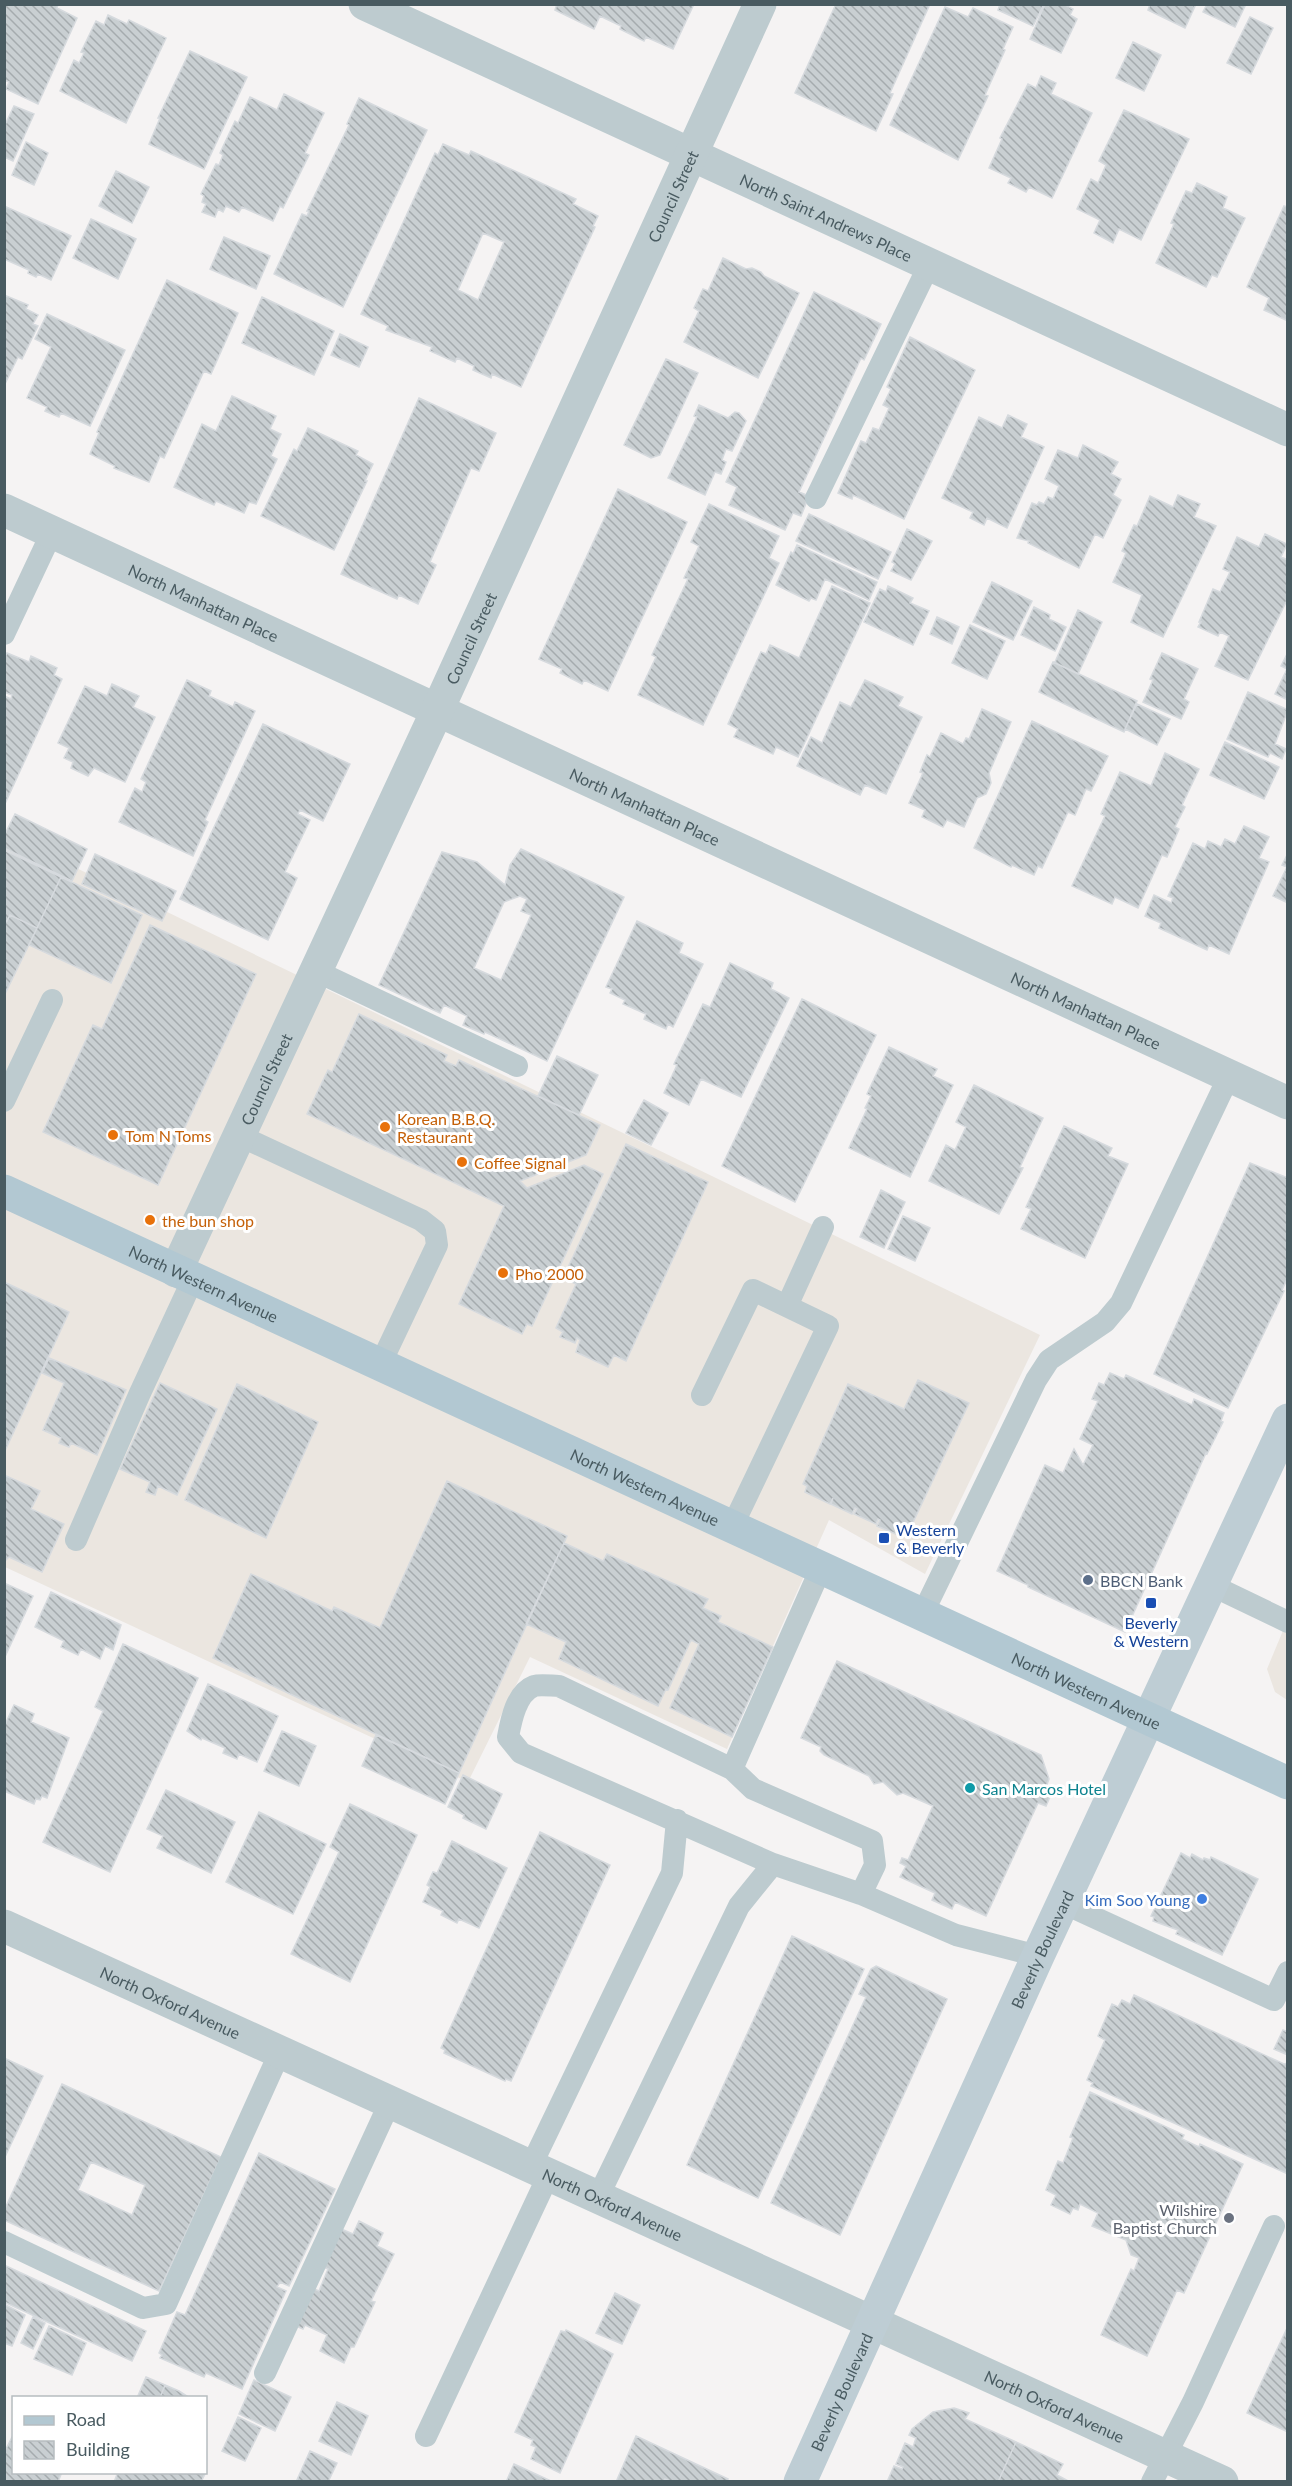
<svg xmlns="http://www.w3.org/2000/svg" width="1292" height="2486" font-family="Lato,sans-serif">
<style>
.commercial{fill:#ebe6e0}
.building{fill:url(#building-back-hatch);stroke:#d6dade;stroke-width:1.5;fill-rule:evenodd}
.lines{fill:none;stroke-linecap:round;stroke-linejoin:round}
.lane{stroke:#bdcbcf;stroke-width:22}
.street{stroke:#bdcbcf;stroke-width:33}
.secondary{stroke:#becdd4;stroke-width:33}
.primary{stroke:#b2c8d2;stroke-width:33}
.food-dot{fill:#e8710a;stroke:#fff;stroke-width:2}
.transit-dot{fill:#1a4fb4;stroke:#fff;stroke-width:2}
.service-dot{fill:#5c6f8a;stroke:#fff;stroke-width:2}
.culture-dot{fill:#0f9aa8;stroke:#fff;stroke-width:2}
.shop-dot{fill:#3f7fe0;stroke:#fff;stroke-width:2}
.worship-dot{fill:#6b7280;stroke:#fff;stroke-width:2}
.labels{text-anchor:middle;dominant-baseline:central;stroke-width:6;stroke-linejoin:round;paint-order:stroke}
.street-label{font-size:16px;fill:#495b61;stroke:#fff}
.food-label{font-size:16px;fill:#c56008;stroke:#fff;text-anchor:start}
.transit-label{font-size:16px;fill:#164399;stroke:#fff;text-anchor:start}
.service-label{font-size:16px;fill:#4e5e75;stroke:#fff;text-anchor:start}
.culture-label{font-size:16px;fill:#0d838f;stroke:#fff;text-anchor:start}
.shop-label{font-size:16px;fill:#366cbe;stroke:#fff;text-anchor:end}
.worship-label{font-size:16px;fill:#5b616d;stroke:#fff;text-anchor:end}
</style>
<defs>
<pattern id="building-back-hatch" width="6" height="6" patternUnits="userSpaceOnUse" patternTransform="scale(1.5)"><rect width="6" height="6" fill="#c9cfd2"/><path d="M-1 5l2 2M0 0l6 6M5-1l2 2" fill="none" stroke="#a5abae"/></pattern>
</defs>
<rect width="100%" height="100%" fill="#f5f3f3"/>
<path class="commercial" d="M4,833L1040,1335L925,1574L829,1520L727,1749L530,1657L468,1782L5,1567Z
M1287,1621V1700L1275,1692L1267,1669Z"/>
<path class="building" d="M4,4H58L57,8L77,18L38,104L6,89L9,82L4,80Z
M557,4H694L673,49L646,37L644,41L620,29L621,26L600,16L594,29L555,10Z
M836,4H930L890,93L893,94L876,131L795,93Z
M1000,4H1044L1033,26L998,10Z
M1045,4H1063L1073,9L1070,15L1077,19L1061,53L1030,39Z
M1150,4H1196L1185,28L1148,10Z
M1207,4H1246L1235,27L1203,12Z
M945,7L968,17L973,8L1013,27L1003,49L1005,50L985,95L988,96L958,160L890,125Z
M108,15L127,24L129,20L166,38L126,123L60,91L74,60L79,63L84,53L81,52L96,21L104,25Z
M1250,17L1273,28L1251,74L1227,63Z
M1133,42L1161,55L1144,91L1116,78Z
M190,51L247,77L204,169L149,144L160,118H158Z
M1041,76L1056,83L1051,94L1092,113L1052,198L1029,187L1026,192L1008,183L1011,178L989,168L1002,139L1000,138L1028,84L1036,88Z
M284,94L324,113L305,153L309,155L283,208L280,206L273,221L242,207L239,212L226,206L223,212L218,209L215,217L202,212L206,204L202,202L204,196L201,194L216,164L219,165L223,155L220,153L235,121L238,123L250,97L277,110Z
M359,98L427,130L343,307L274,274L302,214L307,216L309,211H307L349,125L347,124Z
M14,106L34,114L13,161L4,157V127Z
M1124,110L1189,139L1141,240L1119,229L1113,243L1094,233L1100,220L1077,209L1091,179L1098,183L1106,165L1099,161Z
M26,142L48,153L34,185L12,175Z
M443,144L469,155L471,151L576,199L573,204L598,216L593,226L595,227L521,387L492,374L491,378L473,370L474,366L457,358L455,362L430,351L432,347L386,330L388,326L361,314L435,153L438,155ZM483,233L504,242L478,300L458,290Z
M116,171L149,187L132,223L99,206Z
M1197,183L1227,197L1223,208L1245,218L1217,277L1212,275L1206,287L1156,263L1174,224L1171,223L1186,191L1192,193Z
M4,206L71,236L51,280L38,274L36,277L28,273L29,270L4,259Z
M1284,206L1288,207V321L1264,310L1269,298L1247,287Z
M91,219L136,239L118,279L73,258Z
M224,237L270,256L256,289L210,269Z
M723,258L746,269L752,268L761,272L764,276L799,293L758,378L684,342L699,311L694,308L703,289L708,291Z
M167,280L238,313L211,374L204,371L164,458L160,456L149,482L114,468L115,466L90,454L99,433L97,432Z
M814,292L881,324L864,360L861,358L799,492L809,496L801,516L793,513L785,530L729,505L737,487L726,482Z
M4,295L28,305L26,309L38,315L33,324L38,326L22,359L18,357L4,386Z
M262,297L334,331L314,375L242,343Z
M47,314L125,350L90,426L61,413L59,417L45,411L47,407L27,398L51,347L35,339Z
M340,334L368,347L359,367L331,355Z
M910,337L975,370L904,519L853,495L852,499L838,493L861,441L866,443L873,428L879,430L889,408L883,405L891,389L887,387Z
M666,359L698,373L660,455L651,458L624,445Z
M232,396L276,416L270,429L281,434L271,456L277,459L256,504L249,502L244,513L216,501L214,505L174,487L202,424L216,431Z
M419,398L496,433L479,471L471,468L430,562L436,565L418,604L399,595L397,599L341,574Z
M699,405L728,418L735,412L739,413L746,421L732,451L726,449L722,460L726,462L721,474L715,472L705,495L668,478L697,417L694,416Z
M1008,415L1027,424L1021,437L1044,447L1007,528L987,518L984,525L970,518L973,512L942,498L979,417L1002,428Z
M308,428L358,451L356,455L373,464L365,481H367L334,550L261,516L294,449L297,451Z
M1083,445L1118,462L1111,474L1121,479L1113,495L1121,500L1103,538L1095,534L1079,568L1028,543L1029,541L1017,538L1032,503L1037,505L1039,502L1044,504L1048,497L1053,499L1059,486L1045,479L1058,450L1078,458Z
M618,489L687,522L608,691L584,680L582,684L560,673L562,669L539,659Z
M1178,495L1200,504L1194,517L1216,526L1163,637L1131,622L1142,595L1113,582L1126,553L1122,551L1134,525L1137,526L1150,496L1173,507Z
M709,504L779,536L769,558L779,563L703,725L638,695L656,657L652,655L688,579L684,578L699,546L691,542Z
M809,514L891,552L878,579L796,541Z
M907,529L932,541L911,580L891,571L895,564L892,562Z
M1265,534L1287,544L1281,557L1288,560V598L1248,680L1215,666L1229,636L1220,632L1218,636L1198,627L1201,622H1199L1213,589L1220,592L1230,572L1223,569L1237,537L1259,547Z
M797,545L877,582L869,600L825,579L816,600L811,598L809,601L776,585L791,552L793,554Z
M992,582L1032,601L1013,640L973,622Z
M832,586L870,603L798,757L776,747L773,754L734,737L738,729L728,724L761,652L766,654L770,645L799,658Z
M888,586L913,598L910,603L929,611L913,645L864,622L880,589L886,592Z
M1034,607L1050,615L1049,619L1066,627L1055,651L1021,635Z
M1078,610L1102,622L1078,674L1053,662H1055Z
M937,617L959,627L952,644L930,634Z
M970,625L1005,641L987,679L952,663Z
M1288,652V700L1275,694L1287,669L1281,666Z
M7,653L29,662L31,656L57,668L54,675L62,679L4,806V696L11,699L12,695L4,692V659Z
M1162,653L1198,669L1184,699L1189,702L1181,719L1143,702L1153,680L1150,679Z
M1053,662L1137,701L1124,732L1039,692Z
M187,680L211,691L209,696L233,707L235,702L255,711L205,820L208,822L193,856L119,822L135,788L142,792L146,782L141,779Z
M865,680L903,697L898,706L922,717L886,794L865,785L860,795L797,766L811,737L822,743L840,702L851,707Z
M112,684L139,696L133,707L155,717L125,782L94,768L88,776L71,768L73,762L64,758L69,748L58,743L85,686L107,696Z
M1248,692L1288,710L1275,744L1286,749L1282,759L1270,753L1268,757L1227,739Z
M1137,704L1170,719L1157,745L1125,729Z
M982,709L1011,722L989,773L991,783L986,794L977,798L964,827L947,820L943,827L922,817L925,810L909,803L923,773L920,772L927,755L930,757L941,733L963,744L966,738L969,739Z
M1032,721L1108,756L1091,791L1086,789L1075,815L1068,812L1042,868L1038,866L1034,875L1012,865L1011,867L974,848Z
M263,724L350,764L323,821L300,810L298,814L310,820L285,872L297,878L268,940L180,899Z
M1225,742L1279,767L1264,799L1210,775Z
M1165,753L1199,769L1182,805L1185,807L1175,827L1179,829L1167,857L1162,855L1138,908L1115,897L1112,904L1072,886L1105,816L1101,814L1120,772L1151,786Z
M15,814L87,849L72,881L4,848V836Z
M1244,826L1269,837L1259,858L1269,862L1229,954L1209,945L1207,950L1159,928L1161,923L1145,916L1154,895L1171,903L1173,898L1168,896L1193,843L1205,849L1208,841L1221,847L1225,839L1235,844Z
M521,849L624,897L547,1061L485,1032L484,1034L463,1025L467,1016L444,1005L440,1013L379,985L442,852L477,862L505,885L510,865ZM520,896L527,899L521,911L531,915L501,980L474,968L504,902Z
M4,850L61,877L37,928L10,915L7,921L4,920Z
M1288,853V903L1273,896L1287,867L1282,865Z
M95,854L176,891L162,921L82,884Z
M61,877L142,915L111,983L29,945Z
M10,915L37,928L4,996V920L7,921Z
M637,921L683,943L679,953L703,964L673,1027L668,1024L666,1029L644,1019L646,1014L623,1004L625,1000L610,993L612,989L606,987Z
M150,925L256,974L158,1185L43,1132L93,1025L102,1029Z
M730,963L773,983L771,989L789,998L741,1097L701,1079L689,1105L664,1093L677,1065L674,1064L703,1004L710,1007Z
M802,999L876,1035L795,1202L722,1166Z
M359,1014L447,1055L444,1061L456,1066L459,1060L600,1125L586,1155L520,1181L527,1188L584,1165L603,1174L532,1326L527,1324L522,1334L459,1304L504,1206L307,1114L328,1070L332,1072Z
M889,1047L937,1069L933,1076L953,1085L910,1177L849,1148L867,1109L865,1108L871,1096L867,1094Z
M557,1056L598,1075L579,1115L538,1096Z
M974,1085L1043,1118L1020,1167L1023,1168L999,1214L929,1181L946,1145L955,1150L966,1127L956,1122Z
M644,1100L668,1113L651,1145L626,1133Z
M1064,1126L1112,1148L1108,1156L1128,1164L1085,1258L1021,1229L1031,1209L1026,1207Z
M626,1144L708,1182L626,1361L614,1355L608,1367L576,1352L580,1340L577,1338L575,1343L560,1337L563,1332L556,1328L576,1284L563,1278Z
M1250,1163L1288,1178V1277L1282,1290L1284,1291L1228,1408L1154,1374Z
M881,1190L905,1202L884,1248L860,1237Z
M903,1216L930,1228L915,1261L888,1249Z
M4,1282L69,1312L4,1453Z
M49,1358L126,1390L97,1455L71,1443L69,1447L59,1443L61,1438L43,1430L64,1383L42,1373Z
M1110,1373L1124,1379L1126,1375L1192,1405L1194,1399L1224,1413L1221,1421L1223,1422L1207,1454L1206,1453L1125,1632L1028,1587V1585L997,1571L1045,1465L1063,1473L1074,1449L1083,1465L1093,1445L1080,1439L1098,1401L1092,1399L1099,1383L1104,1385Z
M918,1380L969,1403L908,1533L905,1532L903,1537L877,1526L880,1520L878,1519L876,1524L854,1514L857,1509L855,1508L852,1514L831,1504L833,1498L830,1504L805,1492L807,1486L803,1484L848,1384L904,1409Z
M160,1383L217,1409L177,1495L158,1486L155,1495L146,1492L150,1482L120,1469Z
M237,1384L318,1422L266,1538L185,1500Z
M4,1475L40,1491L31,1509L64,1524L42,1572L9,1557L4,1562Z
M447,1481L567,1536L459,1773L213,1658L251,1574L332,1611L334,1607L380,1628Z
M564,1543L603,1561L607,1554L708,1599L703,1608L721,1616L718,1622L773,1647L732,1737L670,1708L699,1644L691,1640L668,1690L666,1689L658,1706L559,1659L566,1642L526,1624Z
M4,1583L33,1596L4,1659Z
M51,1592L121,1625L113,1650L105,1646L100,1659L81,1649L78,1655L61,1647L64,1641L35,1627Z
M123,1644L198,1678L110,1872L43,1842L103,1711L95,1707Z
M837,1661L1041,1755L1049,1779L1046,1787L1053,1790L1046,1806L1038,1803L986,1916L955,1902L952,1909L932,1900L935,1893L900,1877L906,1866L900,1863L902,1858L908,1860L933,1806L903,1793L897,1795L883,1782L874,1784L869,1776L824,1755L820,1751L821,1747L801,1738Z
M208,1684L278,1716L257,1762L239,1754L237,1759L223,1753L225,1748L202,1738L201,1740L187,1731Z
M14,1705L34,1714L31,1722L69,1738L47,1798L42,1796L40,1800L36,1799L34,1804L4,1791V1727Z
M282,1731L316,1746L299,1786L264,1771Z
M376,1735L459,1773L445,1804L362,1766Z
M463,1775L502,1794L486,1829L463,1818L464,1815L448,1807Z
M166,1790L235,1822L211,1873L157,1848L163,1836L147,1829Z
M350,1804L417,1835L350,1982L291,1954L339,1852L330,1847Z
M259,1812L326,1844L293,1914L226,1882Z
M540,1832L610,1865L511,2081L506,2079L505,2081L444,2053L445,2050L441,2048Z
M452,1841L507,1868L479,1928L459,1919L457,1923L441,1915L443,1911L423,1902L430,1887L427,1885L433,1872L437,1873Z
M1181,1853L1190,1858L1192,1854L1203,1860L1204,1858L1210,1860L1211,1857L1258,1879L1222,1955L1176,1934L1178,1930L1153,1921L1154,1917L1151,1916Z
M792,1936L864,1969L758,2198L687,2165Z
M876,1966L947,1999L840,2235L771,2203L866,1997L859,1994L871,1969Z
M1134,1995L1284,2064L1288,2063V2174L1091,2086L1093,2083L1087,2080L1105,2040L1098,2036L1112,2004L1118,2007L1122,2000L1130,2004Z
M1283,2030L1288,2032V2055L1274,2049Z
M4,2058L43,2076L4,2159Z
M62,2084L221,2157L159,2291L4,2220V2211ZM91,2162L145,2185L132,2215L78,2190Z
M1090,2092L1184,2135L1182,2139L1199,2147L1200,2144L1243,2164L1184,2293L1177,2290L1147,2356L1101,2335L1131,2269L1134,2271L1139,2258L1131,2255L1126,2240L1092,2226L1098,2213L1080,2204L1078,2210L1073,2208L1070,2214L1051,2205L1056,2195L1046,2190L1058,2161L1063,2163L1073,2138L1070,2137Z
M259,2153L335,2189L289,2286L280,2282L277,2287L286,2291L242,2389L206,2373L204,2377L160,2358L162,2355L159,2353L177,2312L185,2315Z
M359,2221L383,2233L377,2246L394,2254L371,2301L375,2302L354,2347H351L344,2363L320,2351L327,2335L305,2325L303,2329L296,2326L310,2287L319,2291L328,2269L321,2266L339,2228L353,2234Z
M4,2265L146,2331L132,2361L4,2302Z
M615,2293L640,2305L622,2344L596,2333Z
M4,2304L25,2315L12,2346L4,2343Z
M33,2317L45,2323L33,2349L21,2343Z
M49,2326L86,2343L72,2375L34,2359Z
M1288,2326V2432L1247,2413Z
M566,2330L613,2354L560,2473L531,2459L536,2447L531,2445L533,2440L515,2432L561,2331L565,2332Z
M146,2377L165,2385L160,2398H137Z
M254,2380L291,2397L275,2431L239,2414Z
M165,2385L179,2391L190,2398H160Z
M337,2402L368,2416L351,2455L319,2441Z
M954,2408L969,2413L965,2419L1016,2442L998,2482H887L894,2466L902,2469L903,2467L896,2464L905,2443L913,2447L916,2438L909,2435L912,2429L933,2412Z
M238,2417L261,2428L245,2461L222,2451Z
M14,2433V2472H62L58,2482H4V2453Z
M636,2436L728,2479L727,2482H672L665,2479L664,2482H616Z
M1016,2442L1063,2464L1057,2475L1070,2482H998Z
M310,2451L337,2463L328,2482H296Z
M514,2464L553,2482H506Z
M118,2472H206L201,2482H114Z"/>
<g class="lines">
<path class="lane" d="M816,498L929,265
M4,634L52,532
M316,971L517,1066
M4,1101L52,1000
M240,1136L421,1220L435,1231L437,1245L380,1365
M787,1306L823,1227
M702,1395L753,1290L828,1326L732,1527
M76,1540L140,1393L193,1279
M1211,1585L1288,1622
M922,1615L1036,1380L1049,1360L1105,1322L1121,1303L1229,1076
M732,1769L821,1568
M861,1894L875,1865L872,1841L753,1789L732,1769L559,1686C552,1686 541,1684 534,1686C516,1693 511,1721 508,1737L521,1753L773,1864L861,1894L956,1935L1038,1956
M1063,1903L1274,2000L1288,1972
M531,2166L672,1873L677,1820
M598,2197L739,1906L773,1864
M4,2242L143,2308L166,2304L280,2052
M265,2373L390,2102
M426,2436L549,2174
M1152,2482L1193,2402L1274,2226"/>
<g class="street">
<path id="s1" d="M365,4L1288,430"/>
<path id="s2" d="M4,510L1288,1103"/>
<path id="s3" d="M176,1271L438,709L760,4"/>
<path id="s4" d="M4,1926L1222,2482"/>
</g>
<path class="secondary" id="s5" d="M800,2482L1038,1956L1288,1420"/>
<path class="primary" id="s6" d="M4,1191L1288,1783"/>
</g>
<g class="food-dot">
<circle cx="385" cy="1127" r="6"/>
<circle cx="113" cy="1135" r="6"/>
<circle cx="462" cy="1162" r="6"/>
<circle cx="150" cy="1220" r="6"/>
<circle cx="503" cy="1273" r="6"/>
</g>
<g class="transit-dot">
<rect x="878" y="1532" width="12" height="12" rx="3"/>
<rect x="1145" y="1597" width="12" height="12" rx="3"/>
</g>
<circle class="service-dot" cx="1088" cy="1580" r="6"/>
<circle class="culture-dot" cx="970" cy="1788" r="6"/>
<circle class="shop-dot" cx="1202" cy="1899" r="6"/>
<circle class="worship-dot" cx="1229" cy="2218" r="6"/>
<g class="labels">
<g class="street-label">
<text stroke="none"><textPath href="#s3" startOffset="1184">Council Street</textPath></text>
<text stroke="none"><textPath href="#s1" startOffset="508">North Saint Andrews Place</textPath></text>
<text stroke="none"><textPath href="#s2" startOffset="220">North Manhattan Place</textPath></text>
<text stroke="none"><textPath href="#s3" startOffset="698">Council Street</textPath></text>
<text stroke="none"><textPath href="#s2" startOffset="706">North Manhattan Place</textPath></text>
<text stroke="none"><textPath href="#s2" startOffset="1192">North Manhattan Place</textPath></text>
<text stroke="none"><textPath href="#s3" startOffset="212">Council Street</textPath></text>
<text stroke="none"><textPath href="#s6" startOffset="220">North Western Avenue</textPath></text>
<text stroke="none"><textPath href="#s6" startOffset="706">North Western Avenue</textPath></text>
<text stroke="none"><textPath href="#s6" startOffset="1192">North Western Avenue</textPath></text>
<text stroke="none"><textPath href="#s5" startOffset="585">Beverly Boulevard</textPath></text>
<text stroke="none"><textPath href="#s4" startOffset="183">North Oxford Avenue</textPath></text>
<text stroke="none"><textPath href="#s4" startOffset="669">North Oxford Avenue</textPath></text>
<text stroke="none"><textPath href="#s5" startOffset="99">Beverly Boulevard</textPath></text>
<text stroke="none"><textPath href="#s4" startOffset="1155">North Oxford Avenue</textPath></text>
</g>
<g class="food-label">
<text x="397" y="1118">Korean B.B.Q.<tspan x="397" dy="18">Restaurant</tspan></text>
<text x="125" y="1135">Tom N Toms</text>
<text x="474" y="1162">Coffee Signal</text>
<text x="162" y="1220">the bun shop</text>
<text x="515" y="1273">Pho 2000</text>
</g>
<g class="transit-label">
<text x="896" y="1529">Western<tspan x="896" dy="18">&amp; Beverly</tspan></text>
<text x="1151" y="1622" text-anchor="middle">Beverly<tspan x="1151" dy="18">&amp; Western</tspan></text>
</g>
<g class="service-label">
<text x="1100" y="1580">BBCN Bank</text>
</g>
<g class="culture-label">
<text x="982" y="1788">San Marcos Hotel</text>
</g>
<g class="shop-label">
<text x="1190" y="1899">Kim Soo Young</text>
</g>
<g class="worship-label">
<text x="1217" y="2209">Wilshire<tspan x="1217" dy="18">Baptist Church</tspan></text>
</g>
</g>
<rect width="1292" height="2486" fill="none" stroke="#495b61" stroke-width="12"/>
<rect x="12" y="2396" width="195" height="78" fill="#ffffff" stroke="#b6bdc0" stroke-width="1.5"/>
<rect x="24" y="2416" width="30" height="9" fill="#b2c8d2" stroke="#b6bdc0" stroke-width="1.5"/>
<text x="66" y="2426" font-size="18" fill="#495b61">Road</text>
<rect x="24" y="2441" width="30" height="18" fill="url(#building-back-hatch)" stroke="#b6bdc0" stroke-width="1.5"/>
<text x="66" y="2456" font-size="18" fill="#495b61">Building</text>
</svg>
